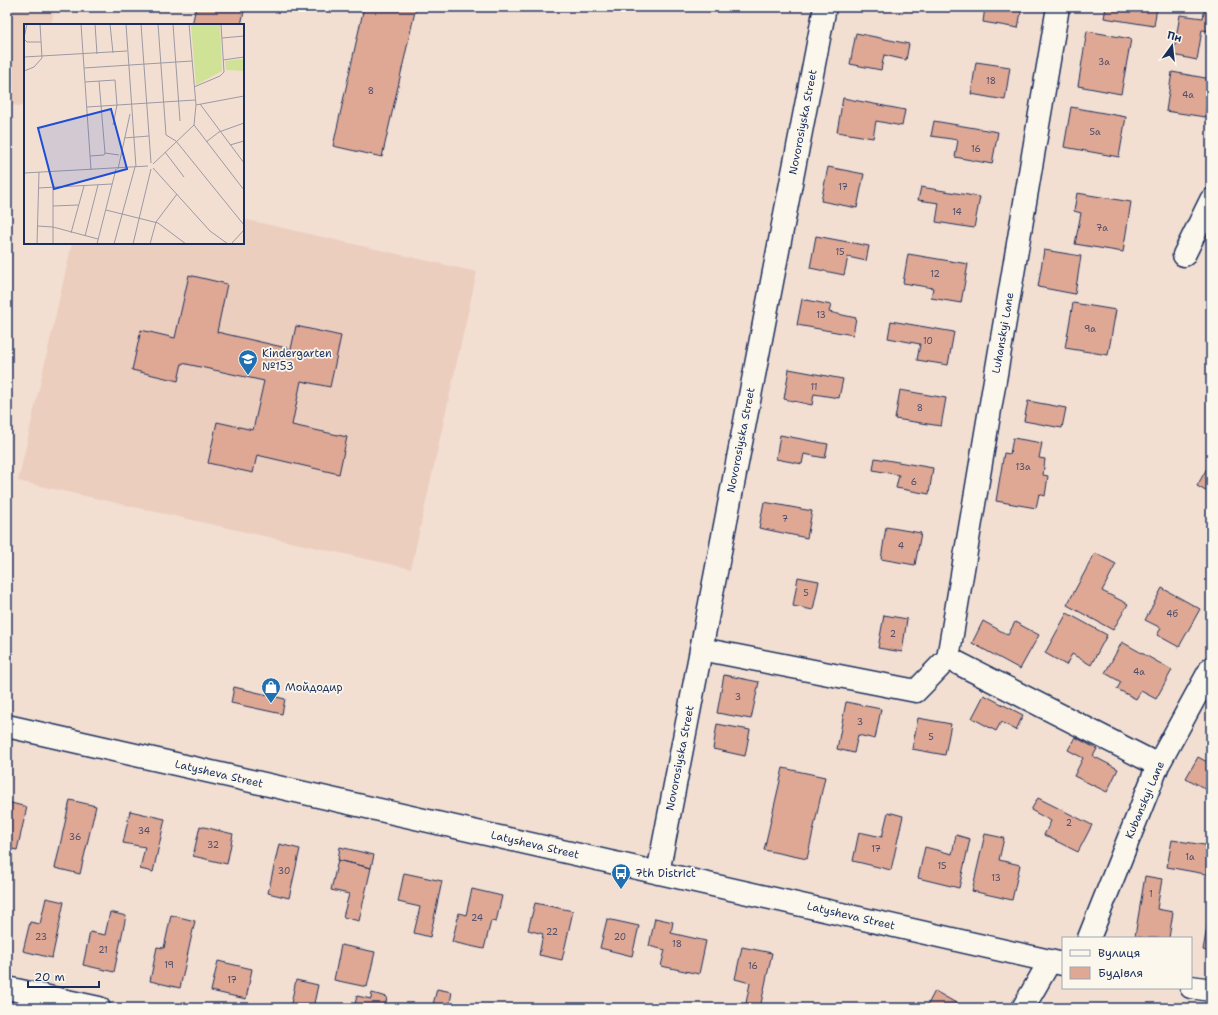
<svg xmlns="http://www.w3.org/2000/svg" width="1218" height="1015" font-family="'Shantell Sans',sans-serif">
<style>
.built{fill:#eccebf}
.building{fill:#dea894;stroke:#1b2f5e}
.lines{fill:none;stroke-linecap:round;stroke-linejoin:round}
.minor-casing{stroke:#1b2f5e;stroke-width:25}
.minor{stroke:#fbf7ec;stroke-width:22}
.labels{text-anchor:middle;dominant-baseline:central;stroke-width:3.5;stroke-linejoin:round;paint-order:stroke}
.number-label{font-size:9px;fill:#4c4d6c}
.street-label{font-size:11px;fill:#1b2f5e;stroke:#fbf7ec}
.poi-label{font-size:11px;fill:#1b2f5e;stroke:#fbf7ec;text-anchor:start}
.inset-road{fill:none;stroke:#9c99a4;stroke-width:1}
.view{fill:#1d4ed8;fill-opacity:0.15;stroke:#1d4ed8;stroke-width:2}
.inset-edge{fill:none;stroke:#1b2f5e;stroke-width:2}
</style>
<rect width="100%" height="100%" fill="#f2dfd2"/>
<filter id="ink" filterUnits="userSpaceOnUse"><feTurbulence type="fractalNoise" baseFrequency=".025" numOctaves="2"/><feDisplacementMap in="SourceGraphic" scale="8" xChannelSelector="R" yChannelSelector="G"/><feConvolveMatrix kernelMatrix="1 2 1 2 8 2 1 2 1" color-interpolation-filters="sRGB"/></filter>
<g filter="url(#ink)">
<path class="built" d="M7,7H55L51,25H25V107L7,104Z
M243,219L477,272L411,569L18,481L72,243H243Z"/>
<path class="building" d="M196,7H245L241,25H192Z
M364,7H416L382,157L333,146Z
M985,7H1022L1018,28L983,22Z
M1106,7H1157L1154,26L1104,18Z
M1205,7H1211V31L1202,30L1197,60L1173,55L1180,15L1203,18Z
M1087,31L1131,39L1121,94L1078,86Z
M856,33L909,44L906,60L884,55L881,70L850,64Z
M976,62L1010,67L1005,100L971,94Z
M1172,72L1211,79L1205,117L1166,111Z
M843,98L905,110L902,126L876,121L873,138L837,132Z
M1071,107L1126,117L1119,157L1064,147Z
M934,121L998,132L992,164L955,157L958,140L931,136Z
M828,167L864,174L857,208L821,201Z
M921,187L980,197L974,228L936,222L939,203L918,200Z
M1077,193L1131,202L1123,252L1075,244L1081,213L1074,211Z
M816,236L869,246L866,261L848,257L844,275L810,268Z
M1044,250L1081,256L1075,294L1038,287Z
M908,254L968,264L961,303L931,298L933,288L903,283Z
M189,275L227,284L217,332L291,349L296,326L341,336L330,387L301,381L292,425L347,437L339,474L257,455L253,473L208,463L217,422L253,430L264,381L182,363L178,381L132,370L141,330L175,338Z
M802,299L831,305L829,312L856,318L853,335L797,325Z
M1073,303L1116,310L1108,355L1065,348Z
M891,321L954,332L948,365L917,360L920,344L888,338Z
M789,369L843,379L839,398L814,394L812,405L784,399Z
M900,390L946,398L941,426L895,419Z
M1028,401L1066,408L1062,428L1024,421Z
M780,435L828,444L825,458L804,454L802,464L776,459Z
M1013,438L1042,443L1039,458L1045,459L1043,475L1048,476L1045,496L1039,494L1036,508L996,501L1004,453L1010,454Z
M875,458L933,468L929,494L896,488L899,475L873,470Z
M1211,461V494L1197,486Z
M764,502L812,511L807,538L759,528Z
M886,527L921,533L915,565L881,559Z
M1095,553L1116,564L1102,591L1128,604L1113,630L1067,605Z
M798,577L819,581L813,610L793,606Z
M1162,588L1200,609L1179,647L1157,635L1161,628L1145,620Z
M1067,613L1107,635L1091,665L1072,654L1066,665L1045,653Z
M884,615L907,619L902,652L878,648Z
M983,621L1008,635L1015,622L1039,635L1020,669L972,643Z
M1122,642L1172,670L1156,699L1141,691L1136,699L1117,689L1121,682L1105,673Z
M724,675L759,682L751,719L717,713Z
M234,687L285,699L282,714L231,703Z
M984,695L1023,715L1016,730L1001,722L996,731L972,718Z
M846,702L881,709L875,739L858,735L854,753L837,749Z
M918,718L951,724L945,755L912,749Z
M717,724L750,730L745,756L713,749Z
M1075,737L1097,749L1093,756L1118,769L1107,792L1074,776L1083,758L1068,750Z
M1198,757L1211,764V792L1186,778Z
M783,768L825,777L807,859L764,850Z
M1038,798L1092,825L1078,852L1044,835L1051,821L1031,810Z
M70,800L96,806L80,874L55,868Z
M7,802L27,807L17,850L7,848Z
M130,811L165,819L153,872L140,869L145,847L123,843Z
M888,812L903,816L891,870L853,861L859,832L882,837Z
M200,826L233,834L227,864L193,856Z
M985,834L1004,838L999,860L1020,865L1012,900L972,891Z
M956,835L970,839L959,888L918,878L925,847L952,854Z
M1172,840L1211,846V875L1167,867Z
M279,844L300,849L289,898L268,893Z
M340,847L374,855L371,868L338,860Z
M338,860L371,868L359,921L343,917L349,894L331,890Z
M404,873L442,881L430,937L414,933L420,907L398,902Z
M1145,876L1162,879L1157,909L1173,912L1169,938H1145L1135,936Z
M472,889L502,896L496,922L491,921L484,949L452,942L459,913L466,915Z
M46,898L64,902L52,958L23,951L30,922L40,924Z
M535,903L573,911L562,960L539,955L543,934L528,930Z
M1211,905V952L1203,950Z
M110,912L126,916L114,972L83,965L90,932L105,935Z
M171,915L195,921L180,988L150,981L157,947L164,948Z
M655,918L673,922L671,933L706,941L699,974L661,966L665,950L649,946Z
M607,919L639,926L632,956L600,948Z
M341,945L375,952L367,987L334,980Z
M742,947L772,953L760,1008H745L750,983L735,979Z
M218,961L252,969L246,999L211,991Z
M296,980L318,985L313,1008H290Z
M437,989L452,992L449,1008H432Z
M935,991L965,1008H926Z
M372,993L387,997L385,1008H354L357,996L371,999Z"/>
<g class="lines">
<defs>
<path id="minor" d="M1184,255L1211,200
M701,649L916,691L948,658
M948,658L1058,7
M948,658L1158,765
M7,726L1063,964
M658,873L825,7
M1089,938L1158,765L1211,668
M1191,987L1211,990
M7,988L99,1008
M1023,1008L1050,961"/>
</defs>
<use href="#minor" class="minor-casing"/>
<use href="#minor" class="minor"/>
</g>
</g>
<defs>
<symbol id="school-pin" viewBox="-11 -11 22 30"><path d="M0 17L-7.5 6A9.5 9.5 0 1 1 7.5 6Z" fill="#1f6fb2" stroke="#fbf7ec"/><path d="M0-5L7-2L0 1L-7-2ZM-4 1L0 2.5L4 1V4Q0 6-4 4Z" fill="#fff"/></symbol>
<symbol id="shop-pin" viewBox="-11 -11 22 30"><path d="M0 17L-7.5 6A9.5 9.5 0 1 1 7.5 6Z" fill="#1f6fb2" stroke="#fbf7ec"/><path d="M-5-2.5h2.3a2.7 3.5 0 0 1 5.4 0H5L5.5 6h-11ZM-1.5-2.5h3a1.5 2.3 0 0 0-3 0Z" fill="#fff"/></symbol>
<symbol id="bus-pin" viewBox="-11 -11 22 30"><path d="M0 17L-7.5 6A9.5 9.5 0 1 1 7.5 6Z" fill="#1f6fb2" stroke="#fbf7ec"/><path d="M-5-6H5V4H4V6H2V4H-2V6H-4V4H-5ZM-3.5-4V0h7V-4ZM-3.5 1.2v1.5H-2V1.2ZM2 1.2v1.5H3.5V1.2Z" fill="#fff"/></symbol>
</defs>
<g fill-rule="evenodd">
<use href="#school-pin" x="237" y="348" width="22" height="30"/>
<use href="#shop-pin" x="260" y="676" width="22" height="30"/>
<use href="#bus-pin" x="610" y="862" width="22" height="30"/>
</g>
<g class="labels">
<g class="number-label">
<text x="1104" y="62">3а</text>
<text x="991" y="81">18</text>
<text x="371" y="91">8</text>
<text x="1188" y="95">4а</text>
<text x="1095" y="132">5а</text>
<text x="976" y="149">16</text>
<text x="843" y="187">17</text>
<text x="957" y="212">14</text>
<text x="1102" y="228">7а</text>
<text x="840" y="252">15</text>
<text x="935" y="274">12</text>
<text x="821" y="315">13</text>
<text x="1090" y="329">9а</text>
<text x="928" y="341">10</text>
<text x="814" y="387">11</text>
<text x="920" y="408">8</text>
<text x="1023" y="467">13а</text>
<text x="914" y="482">6</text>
<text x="785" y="519">7</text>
<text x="901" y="546">4</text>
<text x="806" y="593">5</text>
<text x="1172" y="614">4б</text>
<text x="893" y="634">2</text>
<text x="1139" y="672">4а</text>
<text x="738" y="697">3</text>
<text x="860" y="722">3</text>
<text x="931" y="737">5</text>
<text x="1069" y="823">2</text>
<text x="144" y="831">34</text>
<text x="75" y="837">36</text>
<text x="213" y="845">32</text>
<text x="876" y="849">17</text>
<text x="1190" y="857">1а</text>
<text x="942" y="866">15</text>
<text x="284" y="871">30</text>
<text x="996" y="878">13</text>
<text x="1151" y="894">1</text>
<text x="477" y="918">24</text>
<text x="552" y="932">22</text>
<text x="41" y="937">23</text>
<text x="620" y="937">20</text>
<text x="677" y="944">18</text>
<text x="103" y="950">21</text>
<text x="169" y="965">19</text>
<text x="753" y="966">16</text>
<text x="232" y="980">17</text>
</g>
<g class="street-label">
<text transform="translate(803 122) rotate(-79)">Novorosiyska Street</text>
<text transform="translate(1003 333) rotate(-80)">Luhanskyi Lane</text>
<text transform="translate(741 440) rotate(-79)">Novorosiyska Street</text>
<text transform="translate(680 758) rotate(-79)">Novorosiyska Street</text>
<text transform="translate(219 774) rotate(13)">Latysheva Street</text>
<text transform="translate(1145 800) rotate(-67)">Kubanskyi Lane</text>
<text transform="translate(535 845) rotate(13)">Latysheva Street</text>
<text transform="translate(851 916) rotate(13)">Latysheva Street</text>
</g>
<g class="poi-label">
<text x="262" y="353">Kindergarten<tspan x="262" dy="13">№153</tspan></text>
<text x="285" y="687">Мойдодир</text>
<text x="635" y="873">7th District</text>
</g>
</g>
<g transform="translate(24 24)">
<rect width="220" height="220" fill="#f2dfd2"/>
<path d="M167,0H196L198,47L172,61ZM220,35V47L202,46L201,37Z" fill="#d0e296"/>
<path class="inset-road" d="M16,0L18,34M57,0L67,146M71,0L73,30M86,0L89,29M102,0L112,143M117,0L127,139M134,0L142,111L152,117L220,201M149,0L156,97M0,14L3,0M198,14L220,12M0,15L3,18H17M0,33L103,27M199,36L220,33M60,44L168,37M0,47L10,43L18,34M75,57L81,129M61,58L91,56L93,81L89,101M170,63L196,52L200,48L197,0M176,80L220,139M172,81L220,72M63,83L171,76M170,101L220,166M100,114L125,112M182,118L195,108L220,99M206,121L220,117M141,128L160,153M81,129L95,131M66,132L80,131L81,129M129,140L170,101L172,81L165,0M129,144L186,207L204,220M94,145L106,90M0,149L124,142M14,164L88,160M29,182L54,181M82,186L134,199L162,220M13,202L29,203L74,215M47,209L60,162M61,212L74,161M13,220L15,148M29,220V163M73,220L92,145M90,220L111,143M109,220L127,145M126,220L132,198L153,170M207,220L220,206"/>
<path class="view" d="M87,85L103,145L30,165L14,104Z"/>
<rect width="220" height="220" class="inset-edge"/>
</g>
<rect width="1218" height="1015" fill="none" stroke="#fbf7ec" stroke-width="24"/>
<rect x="12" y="12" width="1194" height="991" fill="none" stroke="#1b2f5e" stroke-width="1.5" filter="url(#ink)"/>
<rect x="1062" y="937" width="130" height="52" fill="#fbf7ec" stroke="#a1a7b3"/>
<rect x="1070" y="950" width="20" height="6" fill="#fbf7ec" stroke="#a1a7b3"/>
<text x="1098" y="957" font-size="12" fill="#1b2f5e">Вулиця</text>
<rect x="1070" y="967" width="20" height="12" fill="#dea894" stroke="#a1a7b3"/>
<text x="1098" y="977" font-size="12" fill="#1b2f5e">Будівля</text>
<g transform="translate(1172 46) rotate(15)" stroke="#fbf7ec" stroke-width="3" paint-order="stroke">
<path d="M0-3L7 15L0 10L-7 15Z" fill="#1b2f5e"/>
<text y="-6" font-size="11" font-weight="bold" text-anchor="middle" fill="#1b2f5e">Пн</text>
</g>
<path d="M28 981v6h71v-6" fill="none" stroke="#1b2f5e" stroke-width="2"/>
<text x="34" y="981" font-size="12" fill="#1b2f5e" stroke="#fbf7ec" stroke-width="3" paint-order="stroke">20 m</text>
</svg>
